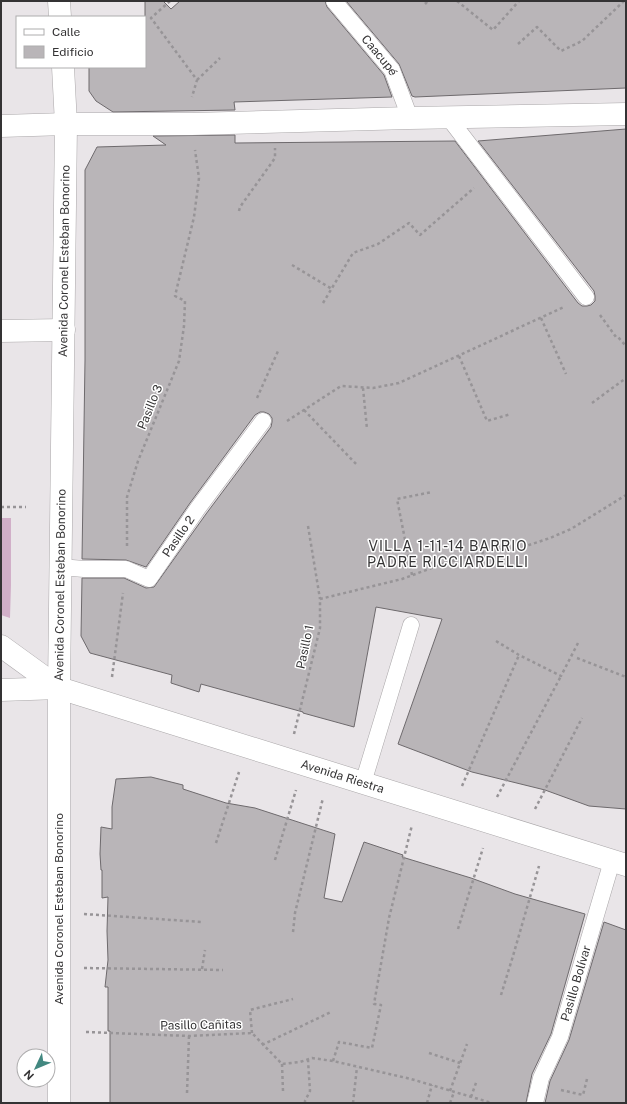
<svg xmlns="http://www.w3.org/2000/svg" width="627" height="1104" font-family="'Public Sans',sans-serif">
<style>
.green{fill:#d1afc8}
.building{fill:#b9b5b8;stroke:#6e6a6d}
.lines{fill:none;stroke-linecap:round;stroke-linejoin:round}
.lane-casing{stroke:#aaa7a9;stroke-width:17}
.street-casing{stroke:#aaa7a9;stroke-width:23}
.secondary-casing{stroke:#aaa7a9;stroke-width:23}
.path{stroke:#979497;stroke-width:2.5;stroke-dasharray:3 3;stroke-linecap:butt}
.lane{stroke:#fff;stroke-width:16}
.street{stroke:#fff;stroke-width:22}
.secondary{stroke:#fff;stroke-width:22}
.labels{text-anchor:middle;dominant-baseline:central;stroke-width:3;stroke-linejoin:round;paint-order:stroke}
.street-label{font-size:12px;fill:#343334;stroke:#fff}
.quarter-label{font-size:14px;letter-spacing:1px;fill:#343334;stroke:#fff}
</style>
<rect width="100%" height="100%" fill="#e9e5e8"/>
<path class="green" d="M1,518H11V585L10,618L1,615Z"/>
<path class="building" d="M145,1H163L171,9L180,1H325L327,7L384,75L392,97L234,102L235,110L113,112L96,101L89,91V67H145Z
M346,1H626V88L415,97L412,96L399,64Z
M626,129V809L589,806L545,790L472,772L398,744L442,619L376,607L354,727L303,713V712L241,695L201,684L199,692L171,683L172,675L90,653L81,636L82,578H124L146,588L154,587L206,514L271,427L272,422V418L269,414L264,412H260L255,415L190,503L146,567L126,560L82,559L85,360V170L97,147L166,145L153,136L235,135V143L455,141L578,303L582,306H587L591,305L595,301V296L594,291L478,141Z
M151,777L183,785V789L226,803L255,808L335,834L324,898L342,902L364,842L403,855L402,857L471,878L515,894L585,914L551,1034L532,1074L526,1103H110V1031H108V987H105L108,960L107,931L108,897L102,898V870H101L100,854L101,827L112,829V807L116,779Z
M604,922L626,930V1103H545L550,1081L569,1040Z"/>
<g class="lines">
<defs>
<g id="lane">
<path id="s1" d="M334,1L392,70L410,118"/>
<path d="M448,117L586,297"/>
<path id="s2" d="M60,567L84,569H126L149,579L198,508L263,421"/>
<path d="M363,783L411,625"/>
<path id="s3" d="M535,1103L541,1078L560,1037L612,861"/>
</g>
<path id="street" d="M1,126L66,124H192L410,118L626,114
M1,331L64,330"/>
<g id="secondary">
<path d="M59,1L60,17"/>
<path d="M1,646L59,688"/>
<path id="s4" d="M1,690L59,688L626,865"/>
<path id="s5" d="M59,1103V688L66,124L63,67"/>
</g>
</defs>
<use href="#lane" class="lane-casing"/>
<use href="#street" class="street-casing"/>
<use href="#secondary" class="secondary-casing"/>
<path class="path" d="M170,1L151,18L197,80L192,97
M457,1L493,30L519,1
M425,4L428,1
M518,44L537,27L561,51L582,41L624,1
M197,80L220,58
M239,211L240,207L275,158V148
M292,265L332,289
M323,303L353,253L378,244L409,223L420,235L474,188
M600,315L616,337H618L626,346
M541,318L566,374
M459,356L487,421L511,414
M363,388L367,429
M257,398L278,351
M592,403L626,378
M304,410L358,466
M287,421L341,386L373,388L399,383L564,307
M1,507H26
M308,526L320,599
M127,546V497L138,461L179,361L184,326L185,301L175,296L194,217L199,178L195,150
M412,575L397,499L432,492
M625,635H626
M496,641L519,655L561,676L578,643
M577,658L626,677
M112,677L123,593
M294,734L320,628V599L402,579L445,563L492,550L520,548L550,538L571,529L626,495
M462,786L519,655
M497,797L561,676
M535,809L582,718
M216,843L239,772
M275,860L296,790
M84,914L202,922
M458,929L483,848
M293,932L295,913L323,798
M84,968L223,970
M202,969L205,950
M501,995L513,956L539,866
M86,1032L189,1036L252,1033L282,1064L300,1062L312,1058L333,1061L411,1079L492,1103
M252,1033L250,1010L293,999
M262,1045L331,1012
M429,1053L460,1063
M333,1061L339,1042L372,1048L381,1005L374,1004L389,918L412,825
M282,1064L283,1091
M561,1090L583,1095L587,1079
M450,1091L467,1044
M187,1093L189,1036
M471,1097L477,1080
M305,1103V1101L310,1091L308,1060
M353,1103L357,1067
M427,1103L432,1085
M450,1103L454,1092"/>
<use href="#lane" class="lane"/>
<use href="#street" class="street"/>
<use href="#secondary" class="secondary"/>
</g>
<g class="labels">
<g class="street-label">
<text stroke="none"><textPath href="#s1" startOffset="71">Caacupé</textPath></text>
<text stroke="none"><textPath href="#s5" startOffset="842">Avenida Coronel Esteban Bonorino</textPath></text>
<text transform="translate(150 407) rotate(-68)">Pasillo 3</text>
<text stroke="none"><textPath href="#s2" startOffset="143">Pasillo 2</textPath></text>
<text stroke="none"><textPath href="#s5" startOffset="518">Avenida Coronel Esteban Bonorino</textPath></text>
<text transform="translate(305 647) rotate(-78)">Pasillo 1</text>
<text stroke="none"><textPath href="#s4" startOffset="355">Avenida Riestra</textPath></text>
<text transform="translate(59 909) rotate(-90)">Avenida Coronel Esteban Bonorino</text>
<text stroke="none"><textPath href="#s3" startOffset="127">Pasillo Bolívar</textPath></text>
<text transform="translate(201 1025) rotate(-1)">Pasillo Cañitas</text>
</g>
<g class="quarter-label">
<text x="448" y="546">VILLA 1-11-14 BARRIO<tspan x="448" dy="16">PADRE RICCIARDELLI</tspan></text>
</g>
</g>
<rect width="627" height="1104" fill="none" stroke="#343334" stroke-width="4"/>
<rect x="16" y="16" width="130" height="52" fill="#ffffff" stroke="#aeadae"/>
<rect x="24" y="29" width="20" height="6" fill="#ffffff" stroke="#aeadae"/>
<text x="52" y="36" font-size="12" fill="#343334">Calle</text>
<rect x="24" y="46" width="20" height="12" fill="#b9b5b8" stroke="#aeadae"/>
<text x="52" y="56" font-size="12" fill="#343334">Edificio</text>
<g transform="translate(36 1068) rotate(226)"><circle r="19" fill="#ffffff" stroke="#aeadae"/>
<path d="M0-3L7 15L0 10L-7 15Z" fill="#428880"/>
<text y="-6" font-size="11" font-weight="bold" text-anchor="middle" fill="#343334">N</text>
</g>
</svg>
